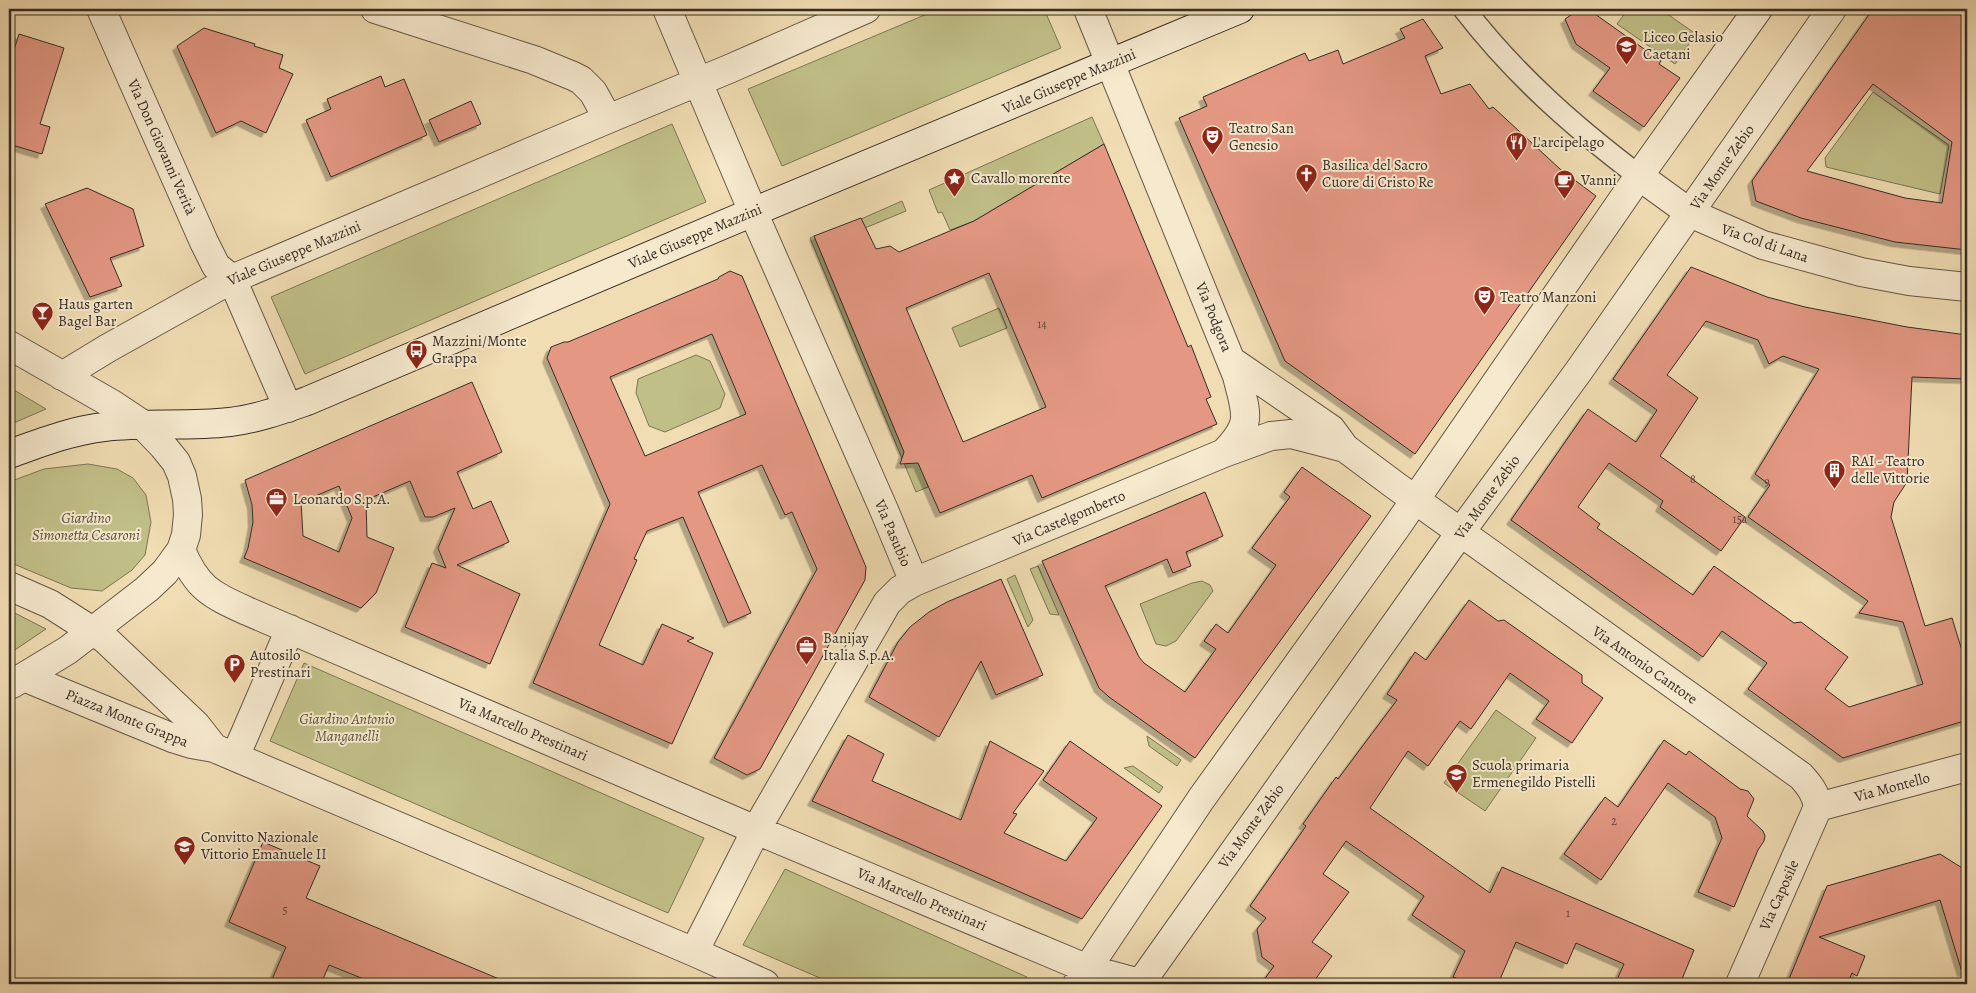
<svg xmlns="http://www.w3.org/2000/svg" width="1976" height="993" font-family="Alegreya,serif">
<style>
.green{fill:#c1bf88;stroke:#7c7656}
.building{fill:#e49884;stroke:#362c23;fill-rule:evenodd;filter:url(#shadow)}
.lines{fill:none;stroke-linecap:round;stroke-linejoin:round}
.pedestrian-casing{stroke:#655847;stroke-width:24}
.minor-casing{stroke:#655847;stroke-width:30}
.secondary-casing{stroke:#362c23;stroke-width:30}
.pedestrian{stroke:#f6e9ce;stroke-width:21}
.minor{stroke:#f6e9ce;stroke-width:28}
.secondary{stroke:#f6e9ce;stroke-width:28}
.labels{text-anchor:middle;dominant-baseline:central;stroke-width:4;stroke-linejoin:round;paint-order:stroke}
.number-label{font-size:12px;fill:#62473b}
.poi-label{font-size:15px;fill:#362c23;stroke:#f6e9ce;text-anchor:start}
.street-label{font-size:15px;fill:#362c23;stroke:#f6e9ce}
.park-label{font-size:15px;font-style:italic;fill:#59513c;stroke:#f6e9ce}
</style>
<defs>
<filter id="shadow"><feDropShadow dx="-4.5" dy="4.5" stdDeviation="0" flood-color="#0004"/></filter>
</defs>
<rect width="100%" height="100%" fill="#f1ddb3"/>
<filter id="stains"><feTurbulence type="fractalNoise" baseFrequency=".004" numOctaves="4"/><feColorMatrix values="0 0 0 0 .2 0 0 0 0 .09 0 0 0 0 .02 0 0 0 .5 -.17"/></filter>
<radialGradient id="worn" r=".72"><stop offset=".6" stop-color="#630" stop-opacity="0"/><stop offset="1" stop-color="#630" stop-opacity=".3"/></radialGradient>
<path class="green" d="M939,9H1044L1061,48L782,166L748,89Z
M1628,9H1660L1696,34L1675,64L1617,24Z
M1873,92L1949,145L1940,194L1826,167L1825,158Z
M1092,117L1104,144L974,221L950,230L942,212L938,213L929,190Z
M672,124L706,202L305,374L271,297Z
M902,201L906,211L865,228L861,219Z
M814,236L905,454V462L912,463L919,460L928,487L916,492L810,238Z
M999,308L1007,328L960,347L952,328Z
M696,355L710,361L725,394L720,408L665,432L649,426L636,393L638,379Z
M9,387L46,409L9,425Z
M88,464L117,469L133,478L146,495L151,522L145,555L132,570L102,591L71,588L9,562V482L44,469Z
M1038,566L1059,615L1050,614L1030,569Z
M1015,575L1033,620L1028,627L1007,579Z
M1202,581L1210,585L1213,591L1176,641L1166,646L1156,644L1140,604L1192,583Z
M9,610L46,629L9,654Z
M304,663L704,838L668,913L270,741Z
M1496,710L1536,738L1485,811L1444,783Z
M1147,736L1181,760L1177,766L1149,746Z
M1133,766L1163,787L1159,793L1124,768Z
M785,869L1027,977L1022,984H834L743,945Z"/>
<path class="building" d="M1580,9H1588L1661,61L1659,64L1680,78L1644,127L1593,91L1610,68L1576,44L1565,19Z
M1873,9H1952L1960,15L1967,16V250L1895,242L1801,218L1756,201L1752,181ZM1873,84L1952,142L1942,203L1905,198L1807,171Z
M1423,19L1443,48L1425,56L1441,94L1470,84L1489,109L1493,107L1560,169L1596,196L1415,454L1285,361L1179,118L1207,106L1203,97L1305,53L1309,61L1338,50L1343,64L1405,38L1400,29Z
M204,28L255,44L254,46L283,55L279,68L293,74L266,133L241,121L216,133L177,46Z
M19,34L64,48L40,124L50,127L42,154L9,144V66Z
M381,76L385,87L404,79L427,135L331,177L306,120L331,109L327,99Z
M471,101L481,124L439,142L429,120Z
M1104,144L1188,347L1191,345L1211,397L1206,399L1217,424L1042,498L1032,475L940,513L918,463L900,464L904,452L814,236L861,218L876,249L890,246L899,252L974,221ZM989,273L1046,407L963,442L906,308Z
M87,188L133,209L144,246L110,258L122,286L90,297L45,204Z
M1691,267L1767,297L1805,307L1907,327L1967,335V379L1912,377L1907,482L1894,502L1891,517L1925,626L1952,618L1967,667V720L1843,758L1748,689L1767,663L1722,631L1703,657L1511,520L1588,409L1636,442L1657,410L1613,379ZM1706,321L1758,340L1769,364L1783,356L1819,369L1755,474L1770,485L1748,517L1868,601L1859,613L1903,622L1923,684L1849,707L1825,689L1848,657L1801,622L1794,623L1714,566L1693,595L1597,528L1600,524L1578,507L1609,463L1663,501L1660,507L1721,551L1745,517L1660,456L1698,398L1667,375Z
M730,271L742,276L866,567L865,580L760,769L747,775L714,758L817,569L792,512L785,515L762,465L698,492L751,613L728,623L683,517L647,531L634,559L637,560L599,645L643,665L662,624L694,638L687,641L713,653L672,744L533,683L610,504L547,358L551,347L564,342H568L718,279L719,277ZM712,334L746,414L645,456L610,377Z
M472,382L502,452L457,472L473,509L491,501L509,542L457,565L520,594L490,664L405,627L432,563L446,568L438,548L455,508L433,517H425L410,481L366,500L367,537L394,548L376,593L361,608L244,558L248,548L253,522L252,505L245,480ZM339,486L352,518L339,552L303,536L301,502Z
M1302,467L1371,516L1195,758L1109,697L1099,688L1042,561L1205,492L1223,536L1186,552L1191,566L1173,573L1167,559L1105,586L1139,657L1144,663L1185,692L1216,649L1204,641L1216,624L1228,633L1276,565L1252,548L1290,497L1284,492Z
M1001,579L1043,675L996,695L981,661L939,737L869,697L898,642L910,627L929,612L947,602Z
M1469,600L1498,621L1504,620L1582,675V683L1603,698L1572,743L1536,719L1549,701L1510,673L1471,729L1460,721L1428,766L1408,751L1370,808L1490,893L1502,867L1694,950L1680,984H1615L1624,964L1576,943L1567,964L1516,942L1498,984H1472L1453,977L1465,951L1412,915L1424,896L1346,841L1323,874L1349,892L1312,942L1332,956L1312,984H1261L1274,966L1262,957L1257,929L1266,918L1250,906L1306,826L1303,824L1336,777L1338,779L1397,700L1387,694L1415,652L1426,660Z
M848,735L884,754L872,781L961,820L990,741L1044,771L1013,813L1017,814L1004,833L1066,861L1097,818L1043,780L1070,741L1162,806L1082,919L812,801Z
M1664,740L1686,755L1689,751L1740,789L1748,791L1754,799L1747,816L1763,831L1765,836L1764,841L1758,850L1734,907L1698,892L1722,838L1715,817L1668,783L1601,880L1564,854L1605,797L1618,807Z
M263,842L320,866L306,898L511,984H376L329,965L321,984H270L286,947L229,922Z
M1940,854L1967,871V971L1962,972L1940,900L1819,937L1865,956L1857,976L1852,973L1847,984H1787L1827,886Z"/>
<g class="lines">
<defs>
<path id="pedestrian" d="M1464,9C1515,75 1573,126 1639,176"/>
<path id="minor" d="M101,9L204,242L216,266L232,279L288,408
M375,9L534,60L573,76L581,80L593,92L608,119
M667,9L753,212L884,510L914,582
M1088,9L1237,376C1246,414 1254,422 1224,453
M1639,176L1690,213L1763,245L1861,272L1909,281L1967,287
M9,345L112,404L142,424L163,446L176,462L182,476L187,499L188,514L186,535L181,550L165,572L147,589L68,650L12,684
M1233,362L1331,429L1345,448L1396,486L1801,776C1810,786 1816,794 1818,807L1740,984
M62,376L108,348L232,279L608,119L729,69L866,9
M181,550C197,588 210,594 247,611L756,830L1088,969L1143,984
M9,586L50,604L105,639L196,725L214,748
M24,677L175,739L191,744L214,748L694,952L765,984
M235,757L290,629
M1818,807L1967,767
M694,952L756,830L887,603L900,590L914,582L1224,453L1271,436L1291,434L1345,448
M1077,984L1201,799L1395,529L1639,176L1758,9
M1140,984L1460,533L1578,372L1832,9"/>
<path id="secondary" d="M9,454C40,443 70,431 104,427C146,422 188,427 230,422C256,419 281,410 307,401L753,212L1240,9"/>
</defs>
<use href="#pedestrian" class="pedestrian-casing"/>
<use href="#minor" class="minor-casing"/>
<use href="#secondary" class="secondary-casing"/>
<use href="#pedestrian" class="pedestrian"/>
<use href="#minor" class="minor"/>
<use href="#secondary" class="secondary"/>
</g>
<defs>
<symbol id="school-pin" viewBox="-11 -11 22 30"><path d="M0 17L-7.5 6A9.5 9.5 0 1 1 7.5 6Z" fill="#8f2418" stroke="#f6e9ce"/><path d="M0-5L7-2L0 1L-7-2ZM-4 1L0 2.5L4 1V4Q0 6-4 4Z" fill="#fff"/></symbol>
<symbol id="theatre-pin" viewBox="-11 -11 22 30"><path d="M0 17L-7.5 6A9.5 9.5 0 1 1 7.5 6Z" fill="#8f2418" stroke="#f6e9ce"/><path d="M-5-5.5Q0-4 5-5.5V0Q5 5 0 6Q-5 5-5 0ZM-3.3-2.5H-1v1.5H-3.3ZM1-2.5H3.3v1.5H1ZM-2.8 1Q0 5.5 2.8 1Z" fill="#fff"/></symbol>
<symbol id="restaurant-pin" viewBox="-11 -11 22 30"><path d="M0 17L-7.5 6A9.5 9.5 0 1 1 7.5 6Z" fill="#8f2418" stroke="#f6e9ce"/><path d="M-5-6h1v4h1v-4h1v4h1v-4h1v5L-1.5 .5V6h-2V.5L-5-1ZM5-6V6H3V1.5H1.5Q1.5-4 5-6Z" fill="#fff"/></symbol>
<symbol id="church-pin" viewBox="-11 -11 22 30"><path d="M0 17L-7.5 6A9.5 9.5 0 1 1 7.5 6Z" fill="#8f2418" stroke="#f6e9ce"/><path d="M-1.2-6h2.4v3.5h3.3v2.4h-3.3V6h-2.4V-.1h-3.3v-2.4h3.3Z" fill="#fff"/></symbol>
<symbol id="sight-pin" viewBox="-11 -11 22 30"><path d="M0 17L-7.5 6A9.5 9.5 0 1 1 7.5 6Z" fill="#8f2418" stroke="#f6e9ce"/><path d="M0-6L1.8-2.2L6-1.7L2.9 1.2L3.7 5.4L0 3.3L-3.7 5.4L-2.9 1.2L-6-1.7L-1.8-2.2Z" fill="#fff"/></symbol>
<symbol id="cafe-pin" viewBox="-11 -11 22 30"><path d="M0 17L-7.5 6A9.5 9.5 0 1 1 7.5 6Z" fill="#8f2418" stroke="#f6e9ce"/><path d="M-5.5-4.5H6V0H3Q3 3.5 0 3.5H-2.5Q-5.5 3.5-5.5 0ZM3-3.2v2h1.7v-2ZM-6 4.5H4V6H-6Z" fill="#fff"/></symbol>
<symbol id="bar-pin" viewBox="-11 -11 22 30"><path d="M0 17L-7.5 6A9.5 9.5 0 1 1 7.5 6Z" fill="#8f2418" stroke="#f6e9ce"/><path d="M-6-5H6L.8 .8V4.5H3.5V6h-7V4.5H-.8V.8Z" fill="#fff"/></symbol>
<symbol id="bus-pin" viewBox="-11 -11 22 30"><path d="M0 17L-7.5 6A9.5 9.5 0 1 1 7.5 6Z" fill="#8f2418" stroke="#f6e9ce"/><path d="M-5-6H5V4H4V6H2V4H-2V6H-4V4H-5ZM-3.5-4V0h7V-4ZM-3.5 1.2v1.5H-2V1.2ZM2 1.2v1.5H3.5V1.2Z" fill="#fff"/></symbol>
<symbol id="building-pin" viewBox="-11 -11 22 30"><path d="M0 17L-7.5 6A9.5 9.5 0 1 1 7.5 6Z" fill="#8f2418" stroke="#f6e9ce"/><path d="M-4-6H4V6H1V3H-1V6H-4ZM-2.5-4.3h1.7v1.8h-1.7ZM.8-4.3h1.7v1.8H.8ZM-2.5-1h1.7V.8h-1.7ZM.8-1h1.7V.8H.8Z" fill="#fff"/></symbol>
<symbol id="office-pin" viewBox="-11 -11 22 30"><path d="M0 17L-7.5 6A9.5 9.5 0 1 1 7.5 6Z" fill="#8f2418" stroke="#f6e9ce"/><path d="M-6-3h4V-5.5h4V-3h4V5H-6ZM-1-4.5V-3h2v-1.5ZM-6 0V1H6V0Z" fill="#fff"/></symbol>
<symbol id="parking-pin" viewBox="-11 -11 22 30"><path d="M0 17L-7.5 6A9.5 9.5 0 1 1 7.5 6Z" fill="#8f2418" stroke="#f6e9ce"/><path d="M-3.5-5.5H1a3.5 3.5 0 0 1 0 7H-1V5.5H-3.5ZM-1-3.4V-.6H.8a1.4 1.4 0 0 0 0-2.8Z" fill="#fff"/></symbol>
</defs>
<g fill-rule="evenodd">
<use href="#school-pin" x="1614" y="34" width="25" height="34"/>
<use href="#theatre-pin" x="1200" y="124" width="25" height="34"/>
<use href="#restaurant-pin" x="1504" y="130" width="25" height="34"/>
<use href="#church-pin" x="1294" y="162" width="25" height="34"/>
<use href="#sight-pin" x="942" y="166" width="25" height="34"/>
<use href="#cafe-pin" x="1552" y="168" width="25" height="34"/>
<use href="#theatre-pin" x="1472" y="284" width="25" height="34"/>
<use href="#bar-pin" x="30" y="300" width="25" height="34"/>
<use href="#bus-pin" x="404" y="338" width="25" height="34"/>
<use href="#building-pin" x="1822" y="458" width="25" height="34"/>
<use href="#office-pin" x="264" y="486" width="25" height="34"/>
<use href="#office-pin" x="794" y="634" width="25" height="34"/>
<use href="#parking-pin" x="222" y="652" width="25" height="34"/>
<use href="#school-pin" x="1444" y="762" width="25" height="34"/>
<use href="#school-pin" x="172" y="834" width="25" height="34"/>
</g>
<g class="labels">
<g class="number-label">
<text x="1042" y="324">14</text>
<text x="1693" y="479">8</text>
<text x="1767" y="482">9</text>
<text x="1740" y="519">15a</text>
<text x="1614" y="821">2</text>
<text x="285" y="910">5</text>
<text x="1568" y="913">1</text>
</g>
<g class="poi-label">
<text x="1643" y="37">Liceo Gelasio<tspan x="1643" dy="17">Caetani</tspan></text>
<text x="1229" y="128">Teatro San<tspan x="1229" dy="17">Genesio</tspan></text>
<text x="1532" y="142">L'arcipelago</text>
<text x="1322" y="165">Basilica del Sacro<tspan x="1322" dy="17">Cuore di Cristo Re</tspan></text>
<text x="971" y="178">Cavallo morente</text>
<text x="1581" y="180">Vanni</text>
<text x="1500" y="297">Teatro Manzoni</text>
<text x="58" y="304">Haus garten<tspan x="58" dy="17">Bagel Bar</tspan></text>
<text x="432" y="341">Mazzini/Monte<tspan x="432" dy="17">Grappa</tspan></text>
<text x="1851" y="461">RAI - Teatro<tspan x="1851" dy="17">delle Vittorie</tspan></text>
<text x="293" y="499">Leonardo S.p.A.</text>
<text x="823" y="638">Banijay<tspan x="823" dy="17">Italia S.p.A.</tspan></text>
<text x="250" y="655">Autosilo<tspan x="250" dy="17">Prestinari</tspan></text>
<text x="1472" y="765">Scuola primaria<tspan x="1472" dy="17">Ermenegildo Pistelli</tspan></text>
<text x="201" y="837">Convitto Nazionale<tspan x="201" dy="17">Vittorio Emanuele II</tspan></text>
</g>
<g class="street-label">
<text transform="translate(1069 81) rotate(-23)">Viale Giuseppe Mazzini</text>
<text transform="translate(162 147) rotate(66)">Via Don Giovanni Verità</text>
<text transform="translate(1722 167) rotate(-55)">Via Monte Zebio</text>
<text transform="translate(695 236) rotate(-23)">Viale Giuseppe Mazzini</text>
<text transform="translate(1765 243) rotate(19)">Via Col di Lana</text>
<text transform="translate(294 253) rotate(-23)">Viale Giuseppe Mazzini</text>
<text transform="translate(1214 317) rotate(68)">Via Podgora</text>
<text transform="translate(1487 497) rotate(-54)">Via Monte Zebio</text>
<text transform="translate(1069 518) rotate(-23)">Via Castelgomberto</text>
<text transform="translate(893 533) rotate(67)">Via Pasubio</text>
<text transform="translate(1645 665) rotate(35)">Via Antonio Cantore</text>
<text transform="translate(127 718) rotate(22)">Piazza Monte Grappa</text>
<text transform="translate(523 729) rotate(23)">Via Marcello Prestinari</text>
<text transform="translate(1892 787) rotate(-15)">Via Montello</text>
<text transform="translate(1251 826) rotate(-54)">Via Monte Zebio</text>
<text transform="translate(1779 895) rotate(-66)">Via Caposile</text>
<text transform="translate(922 899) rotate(23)">Via Marcello Prestinari</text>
</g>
<g class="park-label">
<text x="86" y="518">Giardino<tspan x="86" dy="17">Simonetta Cesaroni</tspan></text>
<text x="347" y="719">Giardino Antonio<tspan x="347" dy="17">Manganelli</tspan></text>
</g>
</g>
<rect width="1976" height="993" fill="none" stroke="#f1ddb3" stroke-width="30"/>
<rect x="10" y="10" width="1956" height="973" fill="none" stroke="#362c23" stroke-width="2.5"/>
<rect x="15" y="15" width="1946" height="963" fill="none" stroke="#362c23"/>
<rect width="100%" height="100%" filter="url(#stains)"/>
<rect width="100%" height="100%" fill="url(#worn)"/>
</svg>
